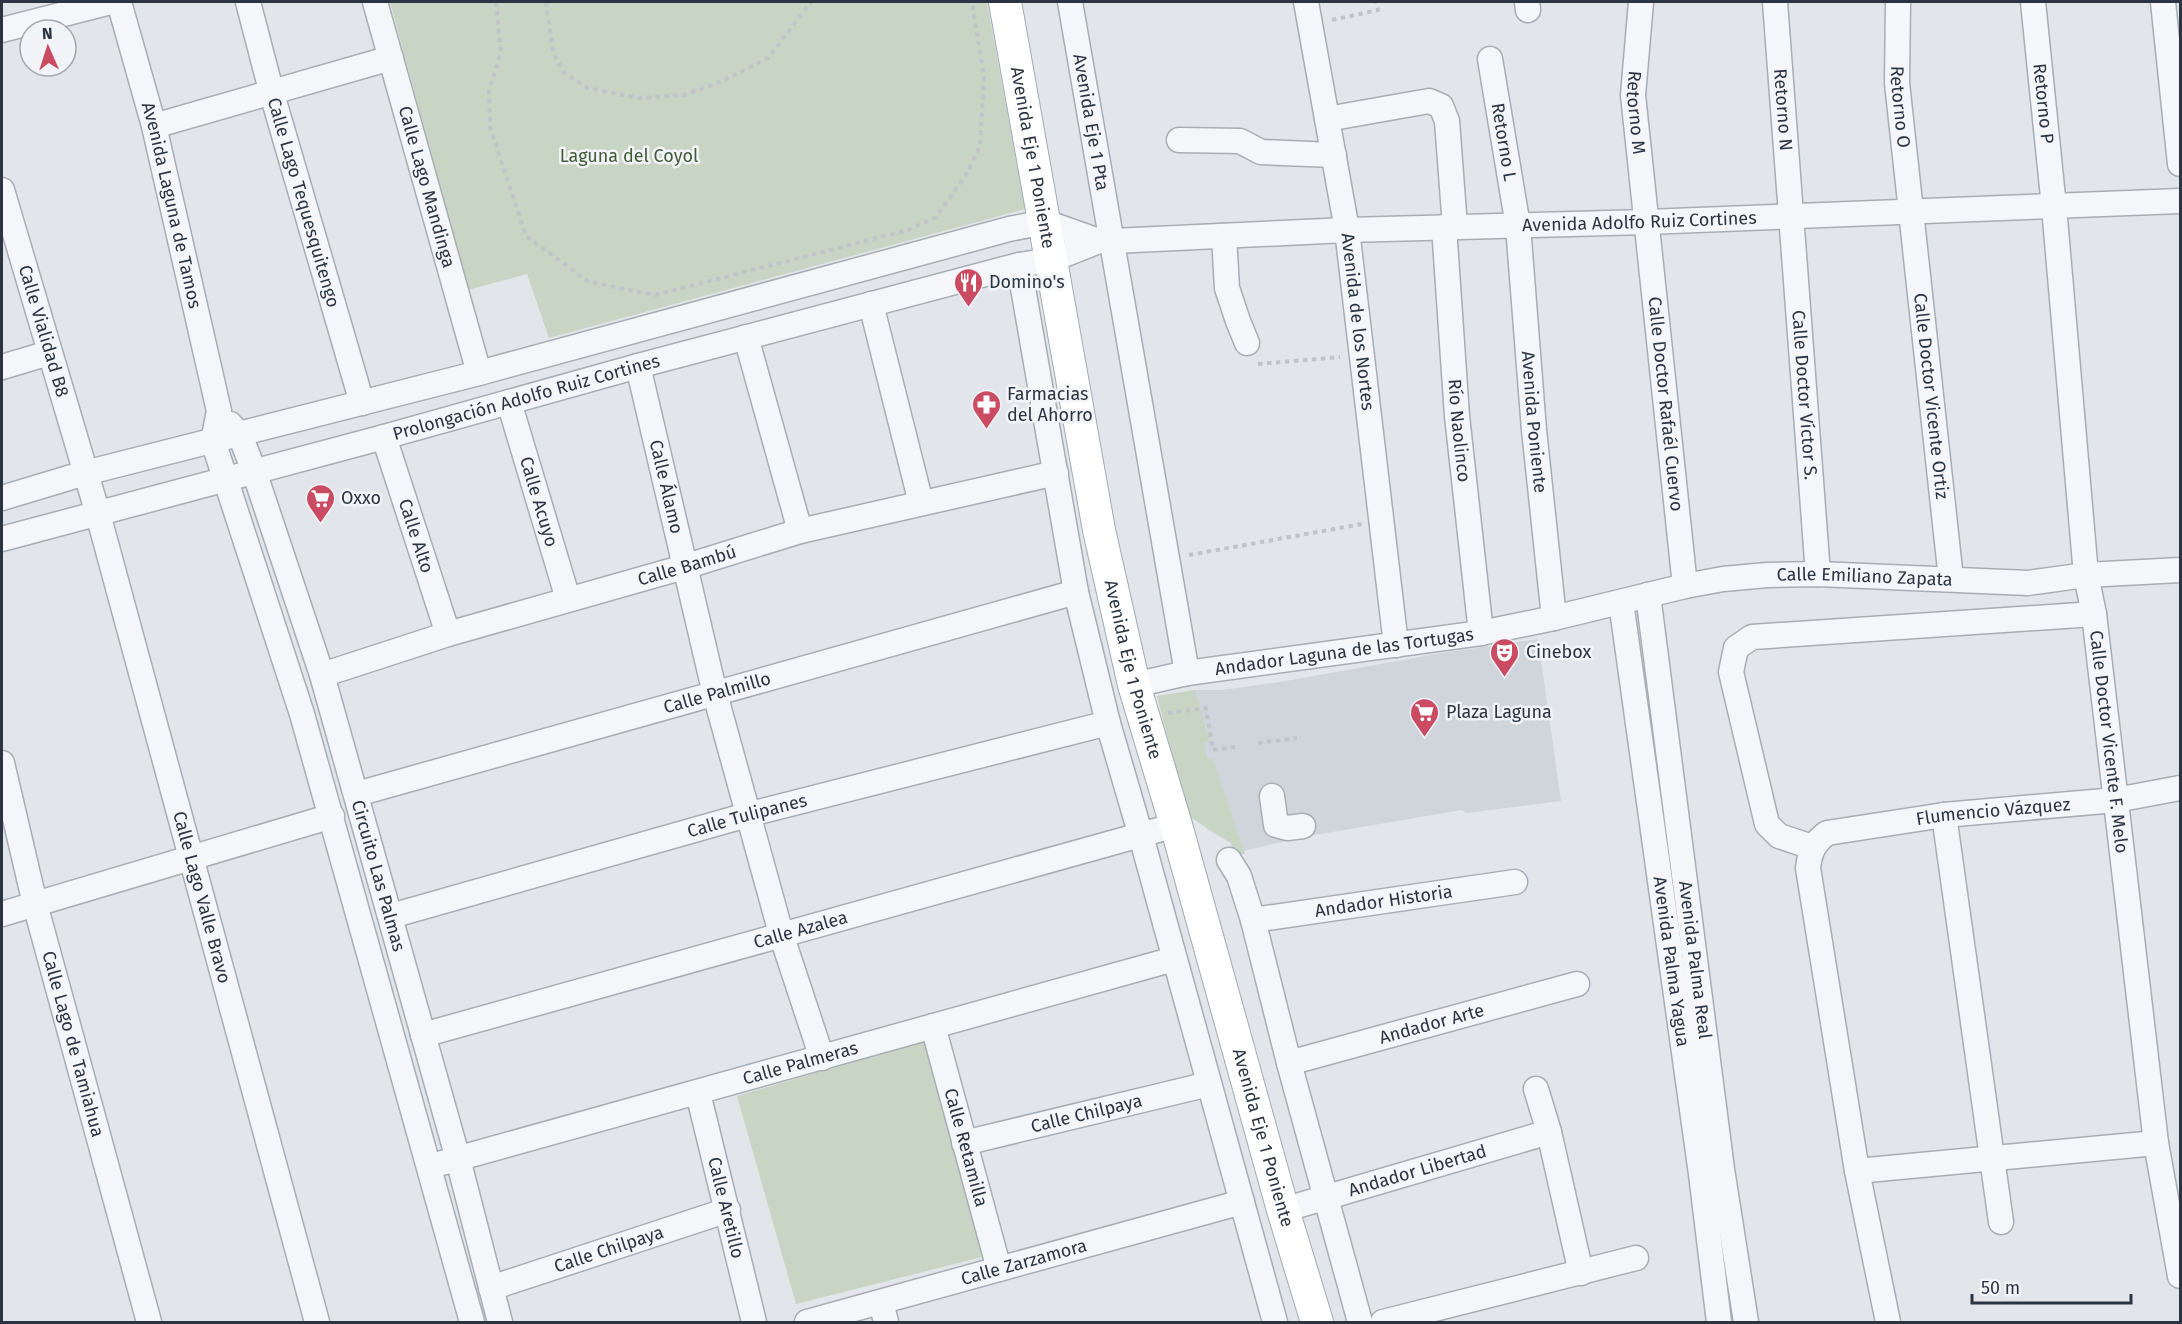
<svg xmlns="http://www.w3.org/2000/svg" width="2182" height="1324" font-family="'Fira Sans',sans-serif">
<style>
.built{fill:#d0d5dc}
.green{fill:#c8d4c4}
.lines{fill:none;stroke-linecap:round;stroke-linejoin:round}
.minor-casing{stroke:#a7adb4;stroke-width:27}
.major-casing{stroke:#a2aab6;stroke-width:34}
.path{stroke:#c0c4c9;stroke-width:4;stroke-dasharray:4.5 4.5;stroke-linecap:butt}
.minor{stroke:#f5f6f9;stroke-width:24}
.major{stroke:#fff;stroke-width:32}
.labels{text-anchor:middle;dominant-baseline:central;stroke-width:5;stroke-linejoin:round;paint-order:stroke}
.street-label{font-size:18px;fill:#2b3442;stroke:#f2f4f8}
.park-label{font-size:18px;fill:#405d38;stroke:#f2f4f8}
.poi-label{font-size:18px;fill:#2b3442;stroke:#f2f4f8;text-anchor:start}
</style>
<rect width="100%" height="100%" fill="#e2e6ea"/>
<path class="built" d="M1538,639L1561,801L1466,813L1462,810L1309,836L1243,851L1245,854L1235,855L1231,843L1207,829L1157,696L1195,690H1222L1280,682L1442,653Z"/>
<path class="green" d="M390,2H987L1025,209L549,338L527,274L468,290Z
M1195,690L1210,742L1204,743L1207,759H1213L1245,854L1235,855L1231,843L1188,816L1157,696Z
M928,1040L986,1256L796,1304L737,1096Z"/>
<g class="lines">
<defs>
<g id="minor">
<path id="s1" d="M119,2L154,126L219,411L213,441L302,714L472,1322"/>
<path id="s2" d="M248,2L272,94L362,403"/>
<path id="s3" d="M375,2L479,373"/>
<path id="s4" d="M1070,2L1187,673"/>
<path id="s5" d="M1306,2L1347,230L1396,645"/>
<path d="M1527,2L1528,10"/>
<path id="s6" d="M1641,2L1633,95L1685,586"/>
<path id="s7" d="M1775,2L1818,574"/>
<path id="s8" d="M1898,2L1897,83L1951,579"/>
<path id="s9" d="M2033,2L2054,207L2086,575L2094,614L2156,1143L2180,1276"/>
<path d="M2163,2L2180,164"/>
<path d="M2,30L111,2"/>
<path id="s10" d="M1490,59L1518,226L1534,430L1554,618"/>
<path d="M1327,119L1429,101L1441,106L1447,121L1455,227"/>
<path d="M154,126L391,58"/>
<path d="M1179,140L1240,141L1261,152L1334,155"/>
<path id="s11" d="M2,190L98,514L317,1322"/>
<path id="s12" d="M1444,227L1457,416L1481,633"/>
<path d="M1224,236L1227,288L1238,321L1247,343"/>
<path d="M1019,265L1076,592L1108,723L1141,836L1275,1322"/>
<path d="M871,304L921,503"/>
<path d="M746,337L800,531"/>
<path id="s13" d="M638,366L715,694L782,937L822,1058"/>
<path d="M2,367L49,353"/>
<path id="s14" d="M509,402L568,599"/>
<path id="s15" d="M230,424L240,435L254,471L322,675L458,1159L500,1322"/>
<path id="s16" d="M384,437L448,634"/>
<path id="s17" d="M2,498L85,473L479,373L1009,229L1045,222L1099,241H1113L1347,230L1647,222L2180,201"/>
<path id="s18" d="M2,539L384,437L638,366L1019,265L1051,260L1099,241"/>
<path id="s19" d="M1648,595L1722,1169L1746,1322"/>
<path id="s20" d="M1621,602L1701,1174L1719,1322"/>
<path id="s21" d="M322,675L448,634L684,567L800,531L1056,473"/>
<path id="s22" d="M1134,685L1187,673L1481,633L1554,618L1685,586L1723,579L1767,575L1818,574L2028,583L2086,575L2180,570"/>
<path id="s23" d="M2,763L35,904L149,1322"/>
<path id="s24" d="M357,794L1076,592"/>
<path d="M1272,796L1276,825L1287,828L1303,826"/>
<path d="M1944,815L2001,1222"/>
<path d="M1812,847L1779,836L1767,824L1731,672L1736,648L1752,637L2094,614"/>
<path d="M1229,860L1239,876L1253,920L1289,1063L1360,1322"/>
<path d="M2,914L332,816"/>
<path id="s25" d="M391,916L747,815L1108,723"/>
<path id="s26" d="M1253,920L1515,882"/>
<path id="s27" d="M933,1026L999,1269"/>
<path id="s28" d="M423,1035L1176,825"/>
<path id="s29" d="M1289,1063L1577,984"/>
<path d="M1536,1089L1549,1132L1581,1273"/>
<path id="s30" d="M698,1093L754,1322"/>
<path id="s31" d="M964,1143L1209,1084"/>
<path id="s32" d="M442,1163L1174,959"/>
<path d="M1857,1171L2156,1143"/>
<path id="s33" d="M1283,1210L1549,1132"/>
<path id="s34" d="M491,1288L728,1210"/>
<path d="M881,1302L886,1322"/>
<path id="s35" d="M807,1322L1242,1202"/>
<path d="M1383,1322L1636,1258"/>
<path id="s36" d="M1888,1322L1857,1171L1808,868C1810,851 1814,843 1827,833L1944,815L2116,800L2180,788"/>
</g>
<g id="major">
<path id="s37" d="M1005,2L1099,530L1134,685L1176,825L1283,1210L1317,1322"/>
</g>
</defs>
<use href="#minor" class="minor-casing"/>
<use href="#major" class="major-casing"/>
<path class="path" d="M496,2L501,52L489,91L490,127L526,236L589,282L655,295L908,230L936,217L966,175L980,146L984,77L972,2
M546,2L553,52L563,72L588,88L638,98L684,95L723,81L768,58L811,2
M1332,20L1378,10L1376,2
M1258,364L1340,357
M1189,555L1362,524
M1168,713L1206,708L1213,750L1235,747
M1258,743L1297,738"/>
<use href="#minor" class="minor"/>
<use href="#major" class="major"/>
</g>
<defs>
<symbol id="restaurant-pin" viewBox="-11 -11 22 30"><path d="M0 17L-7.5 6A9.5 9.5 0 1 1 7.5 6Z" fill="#cb4b62" stroke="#f2f4f8"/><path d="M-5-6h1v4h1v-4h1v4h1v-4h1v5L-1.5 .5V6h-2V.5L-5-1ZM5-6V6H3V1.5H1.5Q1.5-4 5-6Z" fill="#fff"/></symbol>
<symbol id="pharmacy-pin" viewBox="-11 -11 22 30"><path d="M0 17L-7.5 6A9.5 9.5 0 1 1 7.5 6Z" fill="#cb4b62" stroke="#f2f4f8"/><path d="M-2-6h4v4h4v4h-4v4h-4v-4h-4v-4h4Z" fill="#fff"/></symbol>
<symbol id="supermarket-pin" viewBox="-11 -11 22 30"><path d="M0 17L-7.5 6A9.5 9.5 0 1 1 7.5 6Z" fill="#cb4b62" stroke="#f2f4f8"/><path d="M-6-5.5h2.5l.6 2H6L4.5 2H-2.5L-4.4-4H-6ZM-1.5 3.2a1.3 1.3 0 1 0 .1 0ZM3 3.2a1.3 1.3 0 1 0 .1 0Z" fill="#fff"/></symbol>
<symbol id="theatre-pin" viewBox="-11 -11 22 30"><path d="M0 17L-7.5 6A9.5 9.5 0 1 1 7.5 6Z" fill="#cb4b62" stroke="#f2f4f8"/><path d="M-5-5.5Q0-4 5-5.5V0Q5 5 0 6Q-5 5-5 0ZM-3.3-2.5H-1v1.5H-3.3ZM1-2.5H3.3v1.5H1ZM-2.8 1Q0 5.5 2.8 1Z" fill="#fff"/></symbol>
</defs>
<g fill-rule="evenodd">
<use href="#restaurant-pin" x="952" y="266" width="33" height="45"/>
<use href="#pharmacy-pin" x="970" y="388" width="33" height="45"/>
<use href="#supermarket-pin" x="304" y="482" width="33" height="45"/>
<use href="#theatre-pin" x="1488" y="636" width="33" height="45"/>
<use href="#supermarket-pin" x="1408" y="696" width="33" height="45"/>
</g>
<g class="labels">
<g class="street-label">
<text stroke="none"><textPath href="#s9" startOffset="102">Retorno P</textPath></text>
<text stroke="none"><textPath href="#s8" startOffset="105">Retorno O</textPath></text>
<text stroke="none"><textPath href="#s7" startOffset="108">Retorno N</textPath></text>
<text stroke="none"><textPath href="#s6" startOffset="111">Retorno M</textPath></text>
<text stroke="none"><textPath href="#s4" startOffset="122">Avenida Eje 1 Pta</textPath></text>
<text stroke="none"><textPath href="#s10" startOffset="84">Retorno L</textPath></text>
<text stroke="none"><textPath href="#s37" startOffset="158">Avenida Eje 1 Poniente</textPath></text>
<text stroke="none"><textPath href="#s3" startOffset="192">Calle Lago Mandinga</textPath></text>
<text stroke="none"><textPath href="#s2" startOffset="208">Calle Lago Tequesquitengo</textPath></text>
<text stroke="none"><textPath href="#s1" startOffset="210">Avenida Laguna de Tamos</textPath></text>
<text stroke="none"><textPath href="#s17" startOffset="1677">Avenida Adolfo Ruiz Cortines</textPath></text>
<text stroke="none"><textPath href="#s5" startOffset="324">Avenida de los Nortes</textPath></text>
<text stroke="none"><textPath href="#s11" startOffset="147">Calle Vialidad B8</textPath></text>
<text stroke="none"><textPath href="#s7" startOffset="394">Calle Doctor Víctor S.</textPath></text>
<text stroke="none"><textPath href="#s8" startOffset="396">Calle Doctor Vicente Ortiz</textPath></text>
<text stroke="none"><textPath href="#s18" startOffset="543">Prolongación Adolfo Ruiz Cortines</textPath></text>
<text stroke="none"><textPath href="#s6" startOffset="404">Calle Doctor Rafaél Cuervo</textPath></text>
<text stroke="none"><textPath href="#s10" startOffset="366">Avenida Poniente</textPath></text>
<text stroke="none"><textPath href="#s12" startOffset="204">Río Naolinco</textPath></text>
<text stroke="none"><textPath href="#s13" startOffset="124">Calle Álamo</textPath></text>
<text stroke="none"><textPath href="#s14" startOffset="104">Calle Acuyo</textPath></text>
<text stroke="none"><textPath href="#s16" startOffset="104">Calle Alto</textPath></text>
<text stroke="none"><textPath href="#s21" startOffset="381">Calle Bambú</textPath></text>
<text stroke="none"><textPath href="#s22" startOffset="741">Calle Emiliano Zapata</textPath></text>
<text stroke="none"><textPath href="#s22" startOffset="213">Andador Laguna de las Tortugas</textPath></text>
<text stroke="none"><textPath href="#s37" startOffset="680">Avenida Eje 1 Poniente</textPath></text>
<text stroke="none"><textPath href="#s24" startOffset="374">Calle Palmillo</textPath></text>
<text stroke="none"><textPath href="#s9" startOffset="744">Calle Doctor Vicente F. Melo</textPath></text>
<text stroke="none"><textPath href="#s36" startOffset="670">Flumencio Vázquez</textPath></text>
<text stroke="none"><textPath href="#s25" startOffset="370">Calle Tulipanes</textPath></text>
<text stroke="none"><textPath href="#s15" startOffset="477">Circuito Las Palmas</textPath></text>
<text stroke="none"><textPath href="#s11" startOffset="735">Calle Lago Valle Bravo</textPath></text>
<text stroke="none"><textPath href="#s26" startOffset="132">Andador Historia</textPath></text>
<text stroke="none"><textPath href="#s28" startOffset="392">Calle Azalea</textPath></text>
<text stroke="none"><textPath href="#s19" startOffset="368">Avenida Palma Real</textPath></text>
<text stroke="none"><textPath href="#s20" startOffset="363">Avenida Palma Yagua</textPath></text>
<text stroke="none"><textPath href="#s29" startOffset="148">Andador Arte</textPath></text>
<text stroke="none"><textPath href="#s23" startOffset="290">Calle Lago de Tamiahua</textPath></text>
<text stroke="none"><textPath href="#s32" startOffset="372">Calle Palmeras</textPath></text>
<text stroke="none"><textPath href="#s31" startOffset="126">Calle Chilpaya</textPath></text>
<text stroke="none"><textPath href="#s37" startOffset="1166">Avenida Eje 1 Poniente</textPath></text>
<text stroke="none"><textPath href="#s27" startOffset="126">Calle Retamilla</textPath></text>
<text stroke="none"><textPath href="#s33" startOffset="140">Andador Libertad</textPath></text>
<text stroke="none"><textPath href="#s30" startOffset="118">Calle Aretillo</textPath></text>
<text stroke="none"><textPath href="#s34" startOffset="124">Calle Chilpaya</textPath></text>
<text stroke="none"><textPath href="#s35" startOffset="225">Calle Zarzamora</textPath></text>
</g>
<g class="park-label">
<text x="629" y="156">Laguna del Coyol</text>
</g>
<g class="poi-label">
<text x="989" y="282">Domino's</text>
<text x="1007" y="394">Farmacias<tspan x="1007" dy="21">del Ahorro</tspan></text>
<text x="341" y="498">Oxxo</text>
<text x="1526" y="652">Cinebox</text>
<text x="1446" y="712">Plaza Laguna</text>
</g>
</g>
<rect width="2182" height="1324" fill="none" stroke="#2b3442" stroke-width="6"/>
<g transform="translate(48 48) rotate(357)"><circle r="28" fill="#f2f4f8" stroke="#a2a7af" stroke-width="1.5"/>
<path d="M0-4.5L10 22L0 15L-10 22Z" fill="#cb4b62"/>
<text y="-9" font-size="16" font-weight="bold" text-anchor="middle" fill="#2b3442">N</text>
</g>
<path d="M1972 1294v9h159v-9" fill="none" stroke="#2b3442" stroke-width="3"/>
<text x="1981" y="1294" font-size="18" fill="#2b3442" stroke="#f2f4f8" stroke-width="4.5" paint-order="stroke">50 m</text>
</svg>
